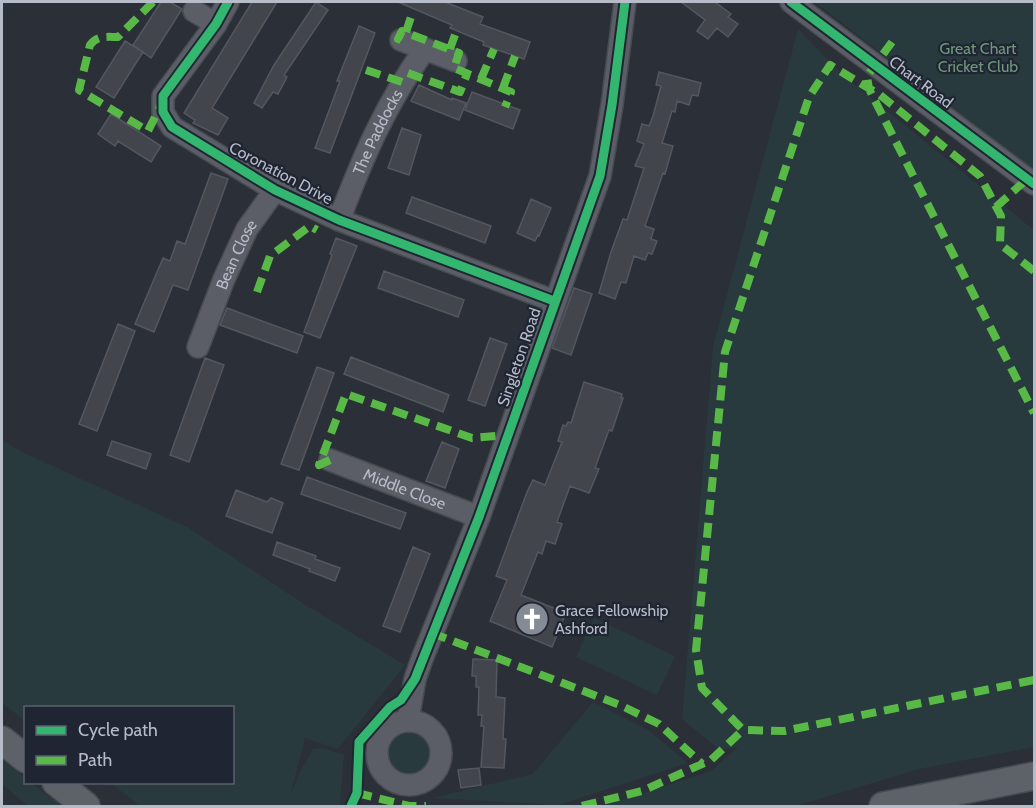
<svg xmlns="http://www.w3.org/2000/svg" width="1036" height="808" font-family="Cabin,sans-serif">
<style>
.green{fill:#293a3e}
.building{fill:#42454c;stroke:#53575f;stroke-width:1.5}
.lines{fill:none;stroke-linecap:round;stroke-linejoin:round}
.minor-casing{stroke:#474a50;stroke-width:24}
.major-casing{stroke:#464a51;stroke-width:30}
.minor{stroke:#5b5e66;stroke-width:21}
.major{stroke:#5d6168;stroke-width:27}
.quiet{stroke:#58b947;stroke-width:8;stroke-dasharray:15 8;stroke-linecap:butt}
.cycleway-casing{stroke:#1f2532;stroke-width:13}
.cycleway{stroke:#33b770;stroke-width:9}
.labels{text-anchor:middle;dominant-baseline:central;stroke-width:4.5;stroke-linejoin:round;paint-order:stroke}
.park-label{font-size:16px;fill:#6f977a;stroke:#1f2532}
.street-label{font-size:16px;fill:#b6bcc8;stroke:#1f2532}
.poi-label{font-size:16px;fill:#b6bcc8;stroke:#1f2532;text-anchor:start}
</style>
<rect width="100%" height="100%" fill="#2b2f37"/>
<path class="green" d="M815,2H1034V171Z
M798,29L843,75L1034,230V747L919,769L796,806H603L711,771L738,747L720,750L682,719L713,347Z
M2,440L22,452L187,527L304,604L405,665L338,749L305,738L290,796L300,772L313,749L322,748L344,755L340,806H141L110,783L232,782V708H26L25,721L2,703Z
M594,618L675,656L657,695L576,657Z
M593,702L647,729L688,763L558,805L432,798L533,774Z
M385 753a24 24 0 1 1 48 0a24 24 0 1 1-48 0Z
M2,760L25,778L26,782L31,783L62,806H28L2,784Z"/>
<path class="building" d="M161,2H170L182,9L151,58L133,45Z
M252,2H277L212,108L228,118L218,135L193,123L195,120L184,113Z
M316,2L328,10L284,75L287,77L278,94L273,92L262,108L254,103L274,65Z
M398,2H445L483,17L480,24L530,42L524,59L483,45L484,42L450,28L452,25Z
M681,2H715L731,14L728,17L738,24L728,37L717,28L708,39L697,31L705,20Z
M359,26L375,33L330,153L315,148L340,81H337Z
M125,41L143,52L114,98L96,87Z
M659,72L701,83L698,96L692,95L689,105L677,101L675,112L672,111L662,143L673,146L665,174L663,173L645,226L654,229L651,239L657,241L652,254L648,253L645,260L634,256L626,283L621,282L615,299L599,293L611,252L623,219L627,220L644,168L635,166L644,144L637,141L642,124L649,126L653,116L661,86L656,85Z
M419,85L452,100V98L466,103L459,120L411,101Z
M472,92L520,110L513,129L465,110Z
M111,114L161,146L151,162L118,141L115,146L98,134Z
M402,128L421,135L409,175L388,168Z
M211,173L228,179L188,290L173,285L154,332L135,324L163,258L170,261L177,241L185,244Z
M412,197L491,226L485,243L406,213Z
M531,199L551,208L539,236L538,235L535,241L517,233Z
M336,238L357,246L320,338L304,332L332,255L330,254Z
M384,271L464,300L458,317L378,288Z
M574,288L592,294L571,355L552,348Z
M227,308L303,336L297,353L220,325Z
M118,324L135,331L97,431L79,424Z
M490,338L507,344L485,406L468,400Z
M351,357L449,395L443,412L344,374Z
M205,358L224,365L189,462L170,455Z
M317,367L334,373L299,470L281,464Z
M584,382L622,394L621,398H623L612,431L609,430L595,468L599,469L589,493L570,486L557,522L562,524L555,544L546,541L542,554L538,552L521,595L566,613L552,647L490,621L507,580L496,576L527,492L533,480L545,485L562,442L558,441L563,425L566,426L568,422L571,423Z
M112,441L151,454L146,469L107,455Z
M442,442L459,449L445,488L426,481Z
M307,477L406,513L400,529L301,494Z
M236,490L267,502L271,498L283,503L272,533L226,516Z
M277,542L316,556L315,559L340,568L335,581L309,571L310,569L273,555Z
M413,547L430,554L400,632L383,626Z
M473,659L497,660L496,697L505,698L503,739H506L504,768L481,767L484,726H481L482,715H478L479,687H476V676H472Z
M479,768L481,785L461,788L458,770Z"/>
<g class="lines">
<defs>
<g id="minor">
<path d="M228,2L216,24L163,96V112L172,127L275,190L339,220L554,301"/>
<path d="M791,2L1034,184"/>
<path d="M194,11L216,24"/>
<path d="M401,40L456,61"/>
<path id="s1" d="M339,220C363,157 385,105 425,49"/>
<path id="s2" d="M198,347L224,279L247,229L275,190"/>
<path id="s3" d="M330,460L479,517"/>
<path d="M408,720L415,679L422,659L479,517L600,176L612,105L625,2"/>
<circle cx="409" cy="753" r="32"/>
</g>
<path id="major" d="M2,740L26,759
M56,782L86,806
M883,806L1034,776"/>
</defs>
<use href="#minor" class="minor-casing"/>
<use href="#major" class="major-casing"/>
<use href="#minor" class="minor"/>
<use href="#major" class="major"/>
<path class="quiet" d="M153,2L118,37C107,37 98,35 90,45L79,90L148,131L161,105
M406,32L412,14
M401,40L398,39L402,31L459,53L454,68L511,92L505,107
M892,42L867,76L869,89L1034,413
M450,49L456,32
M366,70L402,82
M408,73L460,92L467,74
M481,79L494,49
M503,88L515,56
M996,207L1027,179
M1034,271L1000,244L1001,216L980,176L880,95L830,65L809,97L725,352L696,650L702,688L743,730L784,731L1034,680
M257,292L270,256L310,226L317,230
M330,460L319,465L346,394L472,438L508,435
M432,633L620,705L659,724L702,764
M357,793L409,806H426
M582,806L642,791L711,760L743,730"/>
<defs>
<path id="cycleway" d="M228,2L216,24L163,96V112L172,127L275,190L339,220L554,301
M791,2L1034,184
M351,806L357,793L359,742L390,707L401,700L415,679L479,517L600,176L612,105L625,2"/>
</defs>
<use href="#cycleway" class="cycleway-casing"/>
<use href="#cycleway" class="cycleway"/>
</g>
<defs>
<symbol id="church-disc" viewBox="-11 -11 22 22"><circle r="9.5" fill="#858b95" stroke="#1f2532"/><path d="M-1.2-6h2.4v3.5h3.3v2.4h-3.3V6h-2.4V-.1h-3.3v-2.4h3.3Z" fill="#fff"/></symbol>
</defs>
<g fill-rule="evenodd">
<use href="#church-disc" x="513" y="600" width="38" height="38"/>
</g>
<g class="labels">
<g class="park-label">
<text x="978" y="48">Great Chart<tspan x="978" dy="18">Cricket Club</tspan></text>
</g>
<g class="street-label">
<text transform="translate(921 82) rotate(37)">Chart Road</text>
<text stroke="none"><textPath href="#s1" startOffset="96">The Paddocks</textPath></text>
<text transform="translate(281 173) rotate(28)">Coronation Drive</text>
<text stroke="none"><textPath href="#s2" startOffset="100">Bean Close</textPath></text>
<text transform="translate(519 357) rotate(-71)">Singleton Road</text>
<text stroke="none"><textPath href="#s3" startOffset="80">Middle Close</textPath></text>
</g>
<g class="poi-label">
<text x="555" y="610">Grace Fellowship<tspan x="555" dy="18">Ashford</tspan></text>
</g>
</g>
<rect width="1036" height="808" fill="none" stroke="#b6bcc8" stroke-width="6"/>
<rect x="24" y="706" width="210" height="78" fill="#1f2532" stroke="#5b616e" stroke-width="1.5"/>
<rect x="36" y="726" width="30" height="9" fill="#33b770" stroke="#5b616e" stroke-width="1.5"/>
<text x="78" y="736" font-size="18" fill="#b6bcc8">Cycle path</text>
<rect x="36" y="756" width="30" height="9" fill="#58b947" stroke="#5b616e" stroke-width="1.5"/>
<text x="78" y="766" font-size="18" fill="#b6bcc8">Path</text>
</svg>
